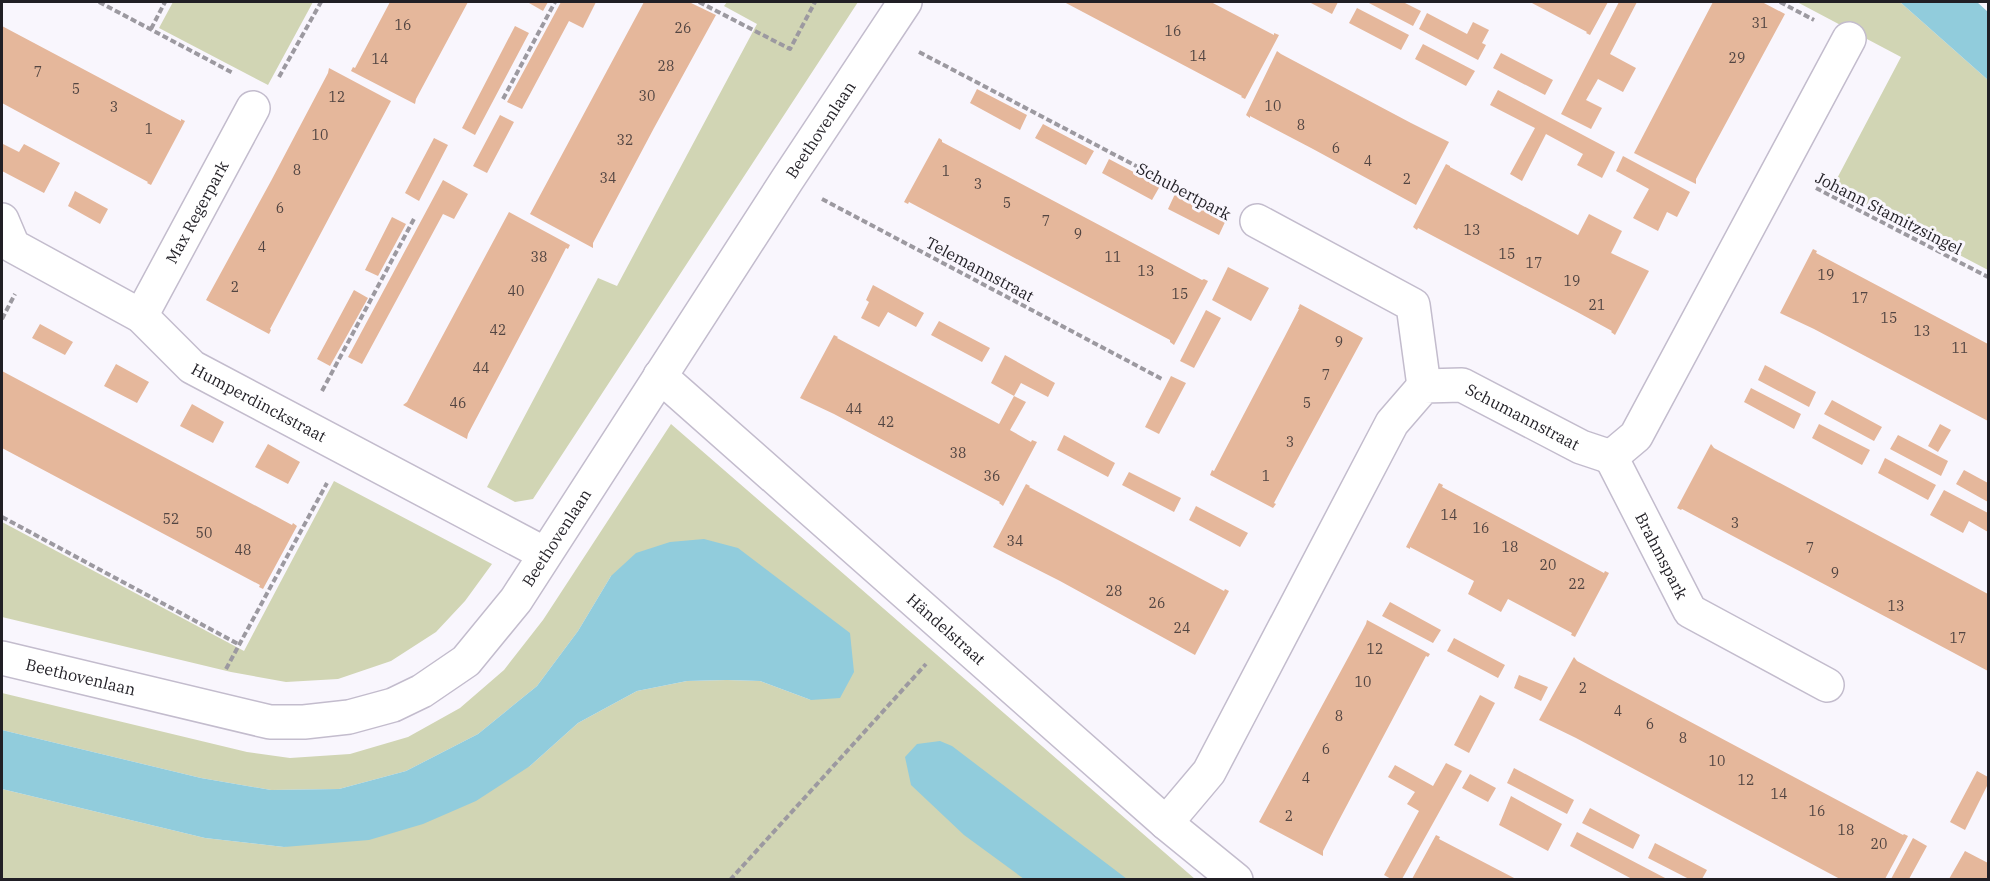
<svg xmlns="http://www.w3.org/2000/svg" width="1990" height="881" font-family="'IBM Plex Serif',serif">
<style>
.green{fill:#d1d5b4}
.water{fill:#91ccdc}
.building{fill:#e5b79b}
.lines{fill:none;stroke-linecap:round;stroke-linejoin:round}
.street-casing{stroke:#c3bccd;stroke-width:36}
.path{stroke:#9c99a0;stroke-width:4;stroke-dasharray:6 3;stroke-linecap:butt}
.street{stroke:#fff;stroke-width:33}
.labels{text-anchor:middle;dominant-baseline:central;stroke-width:6;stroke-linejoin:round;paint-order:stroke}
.number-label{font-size:14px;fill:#524542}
.street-label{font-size:16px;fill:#211f25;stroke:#f9f6fd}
</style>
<rect width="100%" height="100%" fill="#f9f6fd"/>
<path class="green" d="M173,2H313L268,85L159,28Z
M727,2H858L533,499L515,502L487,487L598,278L617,286L757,24L724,6Z
M1797,2H1900L1988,80V270L1832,188L1901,57Z
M671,424L1195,879H2V789L205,838L284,847L530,766L578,723L637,691L687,681L727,680L760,681L811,700L611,576L578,631L537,686L478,734L406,771L339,789L271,790L201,778L2,730V693L247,752L290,758L350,754L408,737L460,708L504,670L543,620Z
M334,481L492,564L465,601L436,632L391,661L338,679L286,682L231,672L2,617V522L244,651Z"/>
<path class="water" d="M1900,2H1977L1988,12V80Z
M704,539L738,548L850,633L854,672L840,698L811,700L760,681L727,680L687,681L637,691L578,723L530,766L476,801L423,824L369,840L284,847L205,838L2,789V730L201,778L271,790L339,789L406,771L478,734L537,686L578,631L611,576L636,553L670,542Z
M940,741L952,746L1127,879H1024L964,835L911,785L905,757L917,744Z"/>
<path class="building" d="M390,2H468L416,99L415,104L351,71L353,67L355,68Z
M530,2H548L543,11L529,3Z
M561,2H596L583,28L569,21L522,109L507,102Z
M644,2H689L716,15L654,128L593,243V248L530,214Z
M1064,2H1211L1274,35V33L1279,35L1245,99L1241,97L1242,96Z
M1309,2H1338L1332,14Z
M1367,2H1403L1421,11L1413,26Z
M1530,2H1608L1590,35L1586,33L1587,32Z
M1619,2H1637L1610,54L1636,68L1623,92L1598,79L1586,100L1602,108L1591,129L1561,114Z
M1713,2H1762L1785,14L1712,149L1696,179V184L1634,153Z
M1357,8L1409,35L1401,50L1349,23Z
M1427,13L1467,34L1473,22L1489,30L1482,43L1486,45L1478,60L1419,29Z
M2,26L181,121V119L185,121L151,185L147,183L148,182L2,103Z
M515,26L529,33L475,135L462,128Z
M1423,44L1475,71L1466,86L1415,59Z
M1277,51L1281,54L1411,123L1449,142L1416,205L1313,149L1250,116V118L1246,115Z
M1501,53L1553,80L1545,95L1493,68Z
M329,68L391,101L270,329L271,330L269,334L206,300L271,181L328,73Z
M977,89L1027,115L1020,130L970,103Z
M1498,90L1615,152L1602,178L1577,165L1583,154L1546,134L1522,181L1510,174L1535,128L1490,105Z
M500,115L514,122L487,173L473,166Z
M1043,124L1094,151L1086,165L1035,138Z
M434,138L448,145L419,201L405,193Z
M939,138L942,140V142L1103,227L1202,280L1204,279L1208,281L1174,345L1170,342V340L909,202L908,204L904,202Z
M3,144L19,152L24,144L60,163L44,193L2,171V146Z
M1623,156L1690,192L1677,217L1667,212L1658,231L1633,218L1649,189L1616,171Z
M1109,159L1160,186L1152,200L1102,173Z
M1446,164L1450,166V167L1578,235L1589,214L1622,231L1611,253L1649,271L1615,335L1611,332L1612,331L1579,313L1418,228L1417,230L1413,227Z
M443,180L468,194L454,219L443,214L362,364L348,357Z
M75,191L108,209L100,224L68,206Z
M1175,194L1226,220L1219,235L1168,209Z
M509,212L570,245L568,249L566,248L549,281L468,434L467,439L403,405L407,402Z
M392,217L406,224L378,276L365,270Z
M1813,249L1817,251L1816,253L1988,344V421L1814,329L1780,313Z
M1228,267L1269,288L1251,321L1212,300Z
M873,285L924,313L916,327L888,312L879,327L861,318L869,302L866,300Z
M354,290L368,298L330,366L317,359Z
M1300,304L1363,338L1292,469L1274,503L1276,504L1273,508L1210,475L1212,470L1214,471L1284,338L1299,309H1298Z
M1206,310L1221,318L1194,368L1180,361Z
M939,321L990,348L982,362L931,335Z
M40,324L73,342L65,355L32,338Z
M834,335L838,337L837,338L999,424L1014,396L991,383L1005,355L1055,383L1048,397L1021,383L1014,396L1026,402L1010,430L1031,442L1032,440L1037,442L1003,506L999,503L1000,502L834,414L800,398Z
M116,364L149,382L137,403L104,386Z
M1765,365L1816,392L1809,407L1758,380Z
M2,371L292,525L293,523L297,526L263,589L259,587L260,585L2,448Z
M1171,376L1186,383L1159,434L1145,427Z
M1751,388L1801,414L1794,429L1744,402Z
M1832,400L1882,427L1874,441L1824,414Z
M192,404L224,422L213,443L180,426Z
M1819,424L1870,450L1862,465L1812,438Z
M1940,424L1951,430L1938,452L1928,446Z
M1064,435L1115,463L1108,477L1057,450Z
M1898,435L1948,461L1941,476L1890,449Z
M268,444L300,462L288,484L255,467Z
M1711,444L1714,448L1988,594V671L1682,509L1681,510L1677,508Z
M1885,458L1936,485L1928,500L1878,473Z
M1964,470L1988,483V502L1956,484Z
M1129,472L1181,498L1174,512L1122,485Z
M1439,483L1443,485L1442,487L1604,573L1605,571L1609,573L1575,637L1571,635L1572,633L1508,599L1501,612L1468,594L1474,581L1410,547V549L1406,547Z
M1026,484L1030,486L1029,487L1224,591L1225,589L1229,591L1195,655L1060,581L993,547Z
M1944,490L1988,513V532L1969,521L1963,533L1930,515Z
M1196,506L1248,533L1240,547L1189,520Z
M1390,602L1441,630L1433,643L1382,616Z
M1367,620L1430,654L1428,657L1426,656L1338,822L1323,851V856L1259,822L1349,656L1366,624Z
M1454,638L1505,665L1498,678L1447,651Z
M1574,657L1577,661L1608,678L1903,835L1904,834L1908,836L1885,879H1840L1576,738L1539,720Z
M1519,675L1548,687L1541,701L1514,688Z
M1480,695L1495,703L1469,753L1454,745Z
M1446,763L1462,771L1402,879H1391L1384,875L1419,811L1407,804L1415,792L1388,777L1395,765L1433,786Z
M1514,768L1574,800L1567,814L1507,783Z
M1977,771L1988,777V784L1965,830L1950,822Z
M1470,774L1496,788L1488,802L1462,788Z
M1511,796L1562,824L1548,851L1499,825Z
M1590,808L1640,835L1633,849L1582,823Z
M1577,832L1602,845L1667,879H1632L1570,846Z
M1436,835L1440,837L1439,839L1516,879H1412Z
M1913,838L1927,846L1909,879H1891Z
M1655,843L1707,870L1702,879H1689L1648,858Z
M1965,851L1988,863V879H1949Z"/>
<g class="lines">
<defs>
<g id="street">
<path id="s1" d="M2,220L13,246L141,316L192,367L545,554"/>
<path d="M1257,221L1413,305L1424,386"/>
<path id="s2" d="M141,316L253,108"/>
<path id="s3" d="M660,376L1166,823L1236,880"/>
<path d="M1611,457L1636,436L1849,39"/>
<path id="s4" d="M1611,457L1690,611L1827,685"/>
<path id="s5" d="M2,658L270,722H304L349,717L393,705L422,691L466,661L516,600L787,180L905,2"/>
<path id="s6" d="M1166,823L1209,772L1392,423L1424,386L1462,385L1581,447L1611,457"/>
</g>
</defs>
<use href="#street" class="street-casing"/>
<path class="path" d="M99,2L233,73
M699,2L790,49L815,2
M1780,2L1814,20
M151,29L165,2
M919,52L1218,209
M279,77L321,2
M503,99L555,2
M1816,188L1988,277
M822,199L1162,379
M2,319L15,294
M322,391L415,217
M2,517L240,645
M226,669L327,483
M730,880L926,664"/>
<use href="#street" class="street"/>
</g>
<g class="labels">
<g class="number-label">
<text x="1760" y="23">31</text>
<text x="403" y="25">16</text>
<text x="683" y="28">26</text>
<text x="1173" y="31">16</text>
<text x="1198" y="56">14</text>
<text x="1737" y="58">29</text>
<text x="380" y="59">14</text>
<text x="666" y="66">28</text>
<text x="38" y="72">7</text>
<text x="76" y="89">5</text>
<text x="647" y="96">30</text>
<text x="337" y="97">12</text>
<text x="1273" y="106">10</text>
<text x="114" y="107">3</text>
<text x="1301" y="125">8</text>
<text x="149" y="129">1</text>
<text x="320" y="135">10</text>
<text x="625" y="140">32</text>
<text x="1336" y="148">6</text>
<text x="1368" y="161">4</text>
<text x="297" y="170">8</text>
<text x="946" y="171">1</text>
<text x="608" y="178">34</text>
<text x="1407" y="179">2</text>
<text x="978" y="184">3</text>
<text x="1007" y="203">5</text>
<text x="280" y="208">6</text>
<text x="1046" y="221">7</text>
<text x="1472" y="230">13</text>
<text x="1078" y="234">9</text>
<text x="262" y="247">4</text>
<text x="1507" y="254">15</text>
<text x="539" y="257">38</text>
<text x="1113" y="257">11</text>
<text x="1534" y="263">17</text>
<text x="1146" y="271">13</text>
<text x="1826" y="275">19</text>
<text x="1572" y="281">19</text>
<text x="235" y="287">2</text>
<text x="516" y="291">40</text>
<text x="1180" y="294">15</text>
<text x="1860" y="298">17</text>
<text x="1597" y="305">21</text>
<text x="1889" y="318">15</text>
<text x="498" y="330">42</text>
<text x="1922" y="331">13</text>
<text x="1339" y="342">9</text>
<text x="1960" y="348">11</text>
<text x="481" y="368">44</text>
<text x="1326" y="375">7</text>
<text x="458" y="403">46</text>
<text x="1307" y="403">5</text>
<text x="854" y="409">44</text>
<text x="886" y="422">42</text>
<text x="1290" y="442">3</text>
<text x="958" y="453">38</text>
<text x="992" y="476">36</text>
<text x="1266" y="476">1</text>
<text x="1449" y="515">14</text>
<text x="171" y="519">52</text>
<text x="1735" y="523">3</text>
<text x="1481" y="528">16</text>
<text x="204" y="533">50</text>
<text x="1015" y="541">34</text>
<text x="1510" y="547">18</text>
<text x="1810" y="548">7</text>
<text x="243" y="550">48</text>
<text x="1548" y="565">20</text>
<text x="1835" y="573">9</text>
<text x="1577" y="584">22</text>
<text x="1114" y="591">28</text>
<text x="1157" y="603">26</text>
<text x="1896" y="606">13</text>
<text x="1182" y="628">24</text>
<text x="1958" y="638">17</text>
<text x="1375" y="649">12</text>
<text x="1363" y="682">10</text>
<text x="1583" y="688">2</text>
<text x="1618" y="711">4</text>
<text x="1339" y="716">8</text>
<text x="1650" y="724">6</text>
<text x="1683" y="738">8</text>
<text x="1326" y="749">6</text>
<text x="1717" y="761">10</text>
<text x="1306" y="778">4</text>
<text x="1746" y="780">12</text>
<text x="1779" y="794">14</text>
<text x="1817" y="811">16</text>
<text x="1289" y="816">2</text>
<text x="1846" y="830">18</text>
<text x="1879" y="844">20</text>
</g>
<g class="street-label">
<text stroke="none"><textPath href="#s5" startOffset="1125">Beethovenlaan</textPath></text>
<text transform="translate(1184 191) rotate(28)">Schubertpark</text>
<text stroke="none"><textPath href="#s2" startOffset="118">Max Regerpark</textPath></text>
<text transform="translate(1889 213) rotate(27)">Johann Stamitzsingel</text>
<text transform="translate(980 269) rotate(28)">Telemannstraat</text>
<text stroke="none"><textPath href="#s1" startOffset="322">Humperdinckstraat</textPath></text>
<text stroke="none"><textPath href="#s6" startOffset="616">Schumannstraat</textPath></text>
<text stroke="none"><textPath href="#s5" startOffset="639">Beethovenlaan</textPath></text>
<text stroke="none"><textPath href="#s4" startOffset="111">Brahmspark</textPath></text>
<text stroke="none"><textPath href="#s3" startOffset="382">Händelstraat</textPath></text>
<text stroke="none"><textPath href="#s5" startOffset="81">Beethovenlaan</textPath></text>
</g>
</g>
<rect width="1990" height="881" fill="none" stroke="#211f25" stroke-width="6"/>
</svg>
